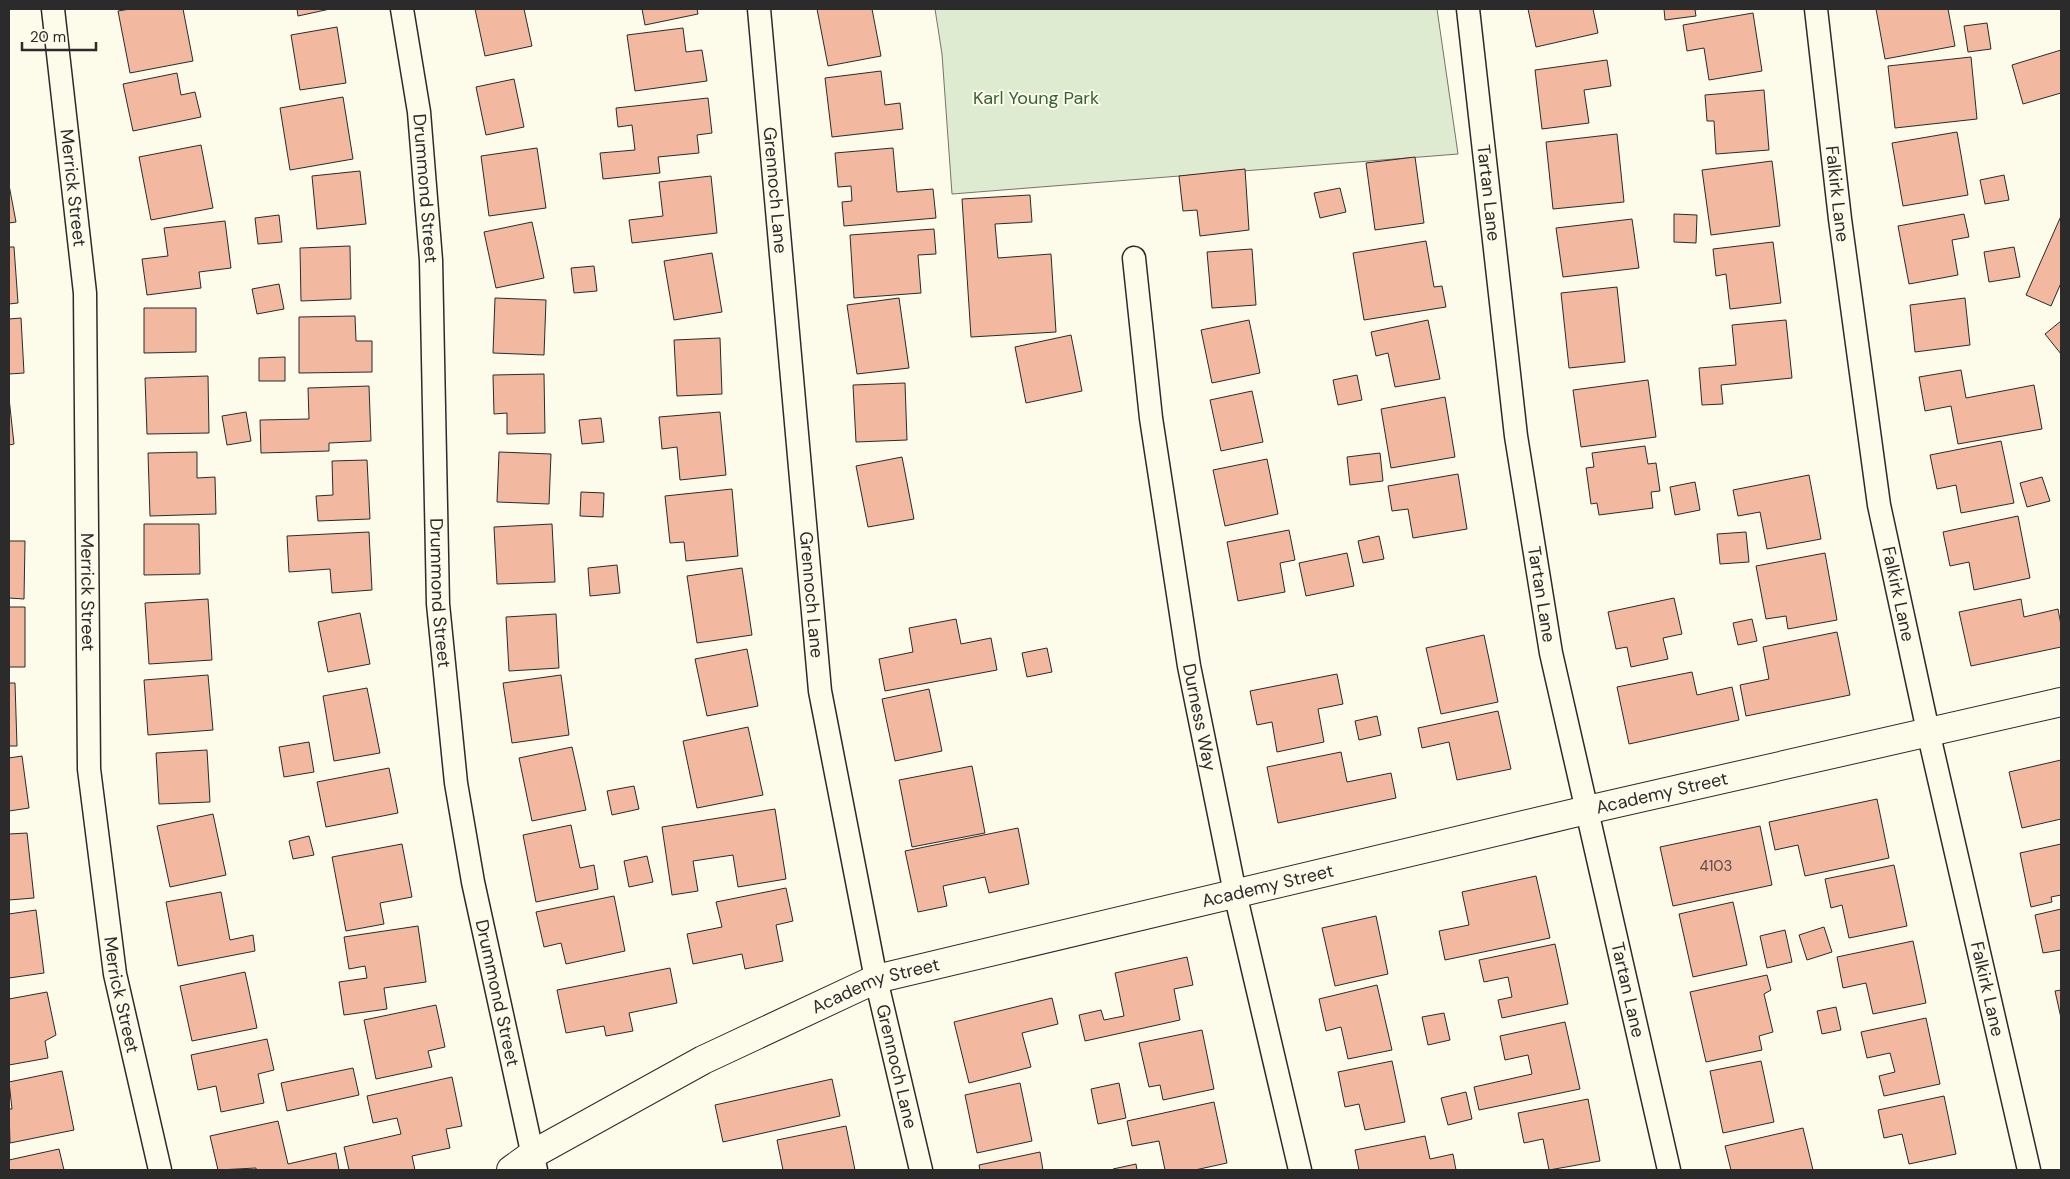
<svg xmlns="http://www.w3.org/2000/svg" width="2070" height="1179" font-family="'DM Sans',sans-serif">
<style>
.green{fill:#deebd1;stroke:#74746e}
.building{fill:#f2b8a0;stroke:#2b2b2b}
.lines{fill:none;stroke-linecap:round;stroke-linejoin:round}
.street-casing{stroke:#2b2b2b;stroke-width:25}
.secondary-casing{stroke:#2b2b2b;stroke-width:30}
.street{stroke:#fdfbea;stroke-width:22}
.secondary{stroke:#fdfbea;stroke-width:28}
.labels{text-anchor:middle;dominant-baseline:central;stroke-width:4;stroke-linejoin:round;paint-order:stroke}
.number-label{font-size:15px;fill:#5d4e48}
.park-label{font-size:18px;fill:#34623c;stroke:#fdfbea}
.street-label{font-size:18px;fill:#2b2b2b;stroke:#fdfbea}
</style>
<rect width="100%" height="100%" fill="#fdfbea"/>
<path class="green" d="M935,9H1437L1458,154L952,194L942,54Z"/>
<path class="building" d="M130,9H183L193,61L130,73L118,11Z
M297,9H330L298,16Z
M475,9H524L532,46L485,56Z
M642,9H697L698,14L645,25Z
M817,9H872L881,56L828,66Z
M1528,9H1593L1598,33L1536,47Z
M1664,9H1700L1695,10L1696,16L1665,20Z
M1876,9H1948L1955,46L1885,59Z
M1753,13L1762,71L1709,80L1704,48L1687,51L1683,25Z
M1987,23L1991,49L1968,52L1964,26Z
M337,27L346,83L300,90L291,35Z
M683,28L686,52L702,50L707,81L635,91L627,35Z
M2061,50V93L2023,104L2012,65Z
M1971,57L1977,119L1895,128L1888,66Z
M1607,60L1611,86L1584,90L1589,123L1542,129L1535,70Z
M881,71L885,105L900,103L903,129L832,137L825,78Z
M177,73L181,95L195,92L201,117L133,131L123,84Z
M514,79L524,127L486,135L476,87Z
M1764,90L1769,150L1716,154L1714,121H1707L1705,95Z
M343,97L353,159L290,170L280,108Z
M708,98L712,133L697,135L699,153L658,157L660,173L603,179L600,153L635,150L632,125L618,127L616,108Z
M1957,132L1968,195L1903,206L1892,143Z
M1617,134L1624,202L1553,209L1546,142Z
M201,145L213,208L151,220L139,157Z
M537,148L546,208L489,216L481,156Z
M893,148L897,192L933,189L936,218L844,226L842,202L852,201L851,186L838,187L835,153Z
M1415,157L1424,223L1375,230L1366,163Z
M1772,161L1780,226L1711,235L1702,170Z
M1245,169L1249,230L1200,236L1197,210L1183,211L1179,176Z
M360,171L366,224L317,229L312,176Z
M2004,175L2009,200L1985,204L1980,180Z
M711,176L717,233L632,243L629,220L663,216L659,182Z
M9,185L16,222L9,223Z
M1340,188L1346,212L1320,218L1314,193Z
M1030,195L1032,222L995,224L998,258L1051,254L1056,332L971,337L962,199Z
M1674,214L1697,215L1696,243L1674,242Z
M1964,214L1969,237L1952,240L1958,275L1909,284L1898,226Z
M279,215L282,242L258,244L255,218Z
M2061,216V283L2051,306L2026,295Z
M1632,219L1639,268L1563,277L1556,228Z
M225,221L231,268L199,272L201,288L147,295L142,259L168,256L164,228Z
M532,222L544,278L496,288L484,232Z
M934,229L936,254L918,255L921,293L854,298L850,235Z
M1426,241L1434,287L1442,286L1446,307L1364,320L1353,253Z
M1773,242L1781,303L1730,309L1726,274L1716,276L1713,249Z
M350,246L351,299L301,301L300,248Z
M9,247H14L18,303L9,304Z
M2014,247L2020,277L1989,282L1984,252Z
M1252,249L1256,305L1212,308L1207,252Z
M712,253L722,312L674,320L664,261Z
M594,266L597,291L574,293L571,268Z
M279,284L284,309L257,314L252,289Z
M1617,287L1625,362L1569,368L1561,293Z
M495,298L546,300L544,355L493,353Z
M899,298L909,368L857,374L847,305Z
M1965,298L1970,345L1915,352L1910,305Z
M144,308H196V352L144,353Z
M355,316L356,341H372V372L299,373V317Z
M21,318L24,373L9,374V319Z
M1249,320L1260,373L1212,383L1201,330Z
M1428,320L1440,379L1395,387L1388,353L1376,356L1371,332Z
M1786,320L1792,378L1721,385L1723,404L1702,405L1699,368L1736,365L1732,325Z
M2061,321V354L2045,334Z
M1071,335L1082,391L1026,403L1015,347Z
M720,338L722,394L677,396L674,340Z
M285,357V381H259V358Z
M1961,370L1966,398L2034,385L2042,429L1958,444L1951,406L1925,411L1919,377Z
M544,374L545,433L507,434V413L494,414L493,375Z
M1357,375L1362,400L1338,405L1333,380Z
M208,376L209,433L147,434L145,378Z
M1648,380L1656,437L1581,447L1573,390Z
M905,383L907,440L856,442L853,385Z
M369,386L371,441L329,443V451L261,453L260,420L309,419L308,388Z
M1252,391L1263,442L1221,451L1210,400Z
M1445,397L1455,457L1391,468L1381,409Z
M9,398L14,444L9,445Z
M246,412L251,441L227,445L222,416Z
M720,412L726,475L680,480L677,447L662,449L659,417Z
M601,418L604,442L582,444L579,420Z
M2001,441L2014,503L1961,513L1956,485L1937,489L1930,455Z
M1645,446L1648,464L1656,463L1660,491L1651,492L1653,508L1599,515L1597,503L1591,504L1586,468L1594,467L1592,453Z
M197,452V478L215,477L216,514L150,516L148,453Z
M499,452L551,454L549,504L497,502Z
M1380,453L1383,481L1350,485L1347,457Z
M902,457L914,519L868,527L856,466Z
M1267,459L1278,514L1225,526L1213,470Z
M367,460L370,519L318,521L316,496L333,495L332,461Z
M1458,474L1467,529L1413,538L1408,509L1392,511L1388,486Z
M1809,475L1821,539L1767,549L1760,512L1738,516L1733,490Z
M2042,477L2050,501L2027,507L2020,483Z
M1695,482L1700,510L1675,515L1670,487Z
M732,489L738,556L686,561L684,542L670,543L665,496Z
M581,492L604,493L603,517L580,516Z
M2018,516L2030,578L1974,590L1969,562L1950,566L1943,532Z
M144,524H199L200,574L144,575Z
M552,524L555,582L497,584L494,527Z
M1289,530L1295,560L1280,563L1285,592L1238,601L1227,542Z
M369,532L372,590L332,593L330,569L289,572L287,536Z
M1746,532L1749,562L1720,564L1717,534Z
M1379,536L1384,559L1363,563L1358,541Z
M9,541H25L24,599L9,598Z
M1347,553L1354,586L1306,596L1299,563Z
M1825,553L1837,620L1788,629L1786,616L1766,619L1756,566Z
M617,565L620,593L590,596L588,568Z
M742,568L752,635L697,643L687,576Z
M1674,598L1682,634L1663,638L1668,659L1631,667L1627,647L1616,649L1608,612Z
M208,599L212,660L149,664L145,603Z
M2021,599L2024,617L2058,609L2061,625V647L1971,666L1959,612Z
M9,607H25V667H9Z
M360,613L370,664L328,672L318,622Z
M556,614L559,668L509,671L506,617Z
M956,619L961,644L991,638L997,670L885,691L879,659L913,652L909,628Z
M1752,619L1757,641L1738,645L1733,623Z
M1837,632L1850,695L1746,716L1740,685L1769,679L1763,647Z
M1484,635L1498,702L1441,714L1426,648Z
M1047,648L1052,672L1027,677L1022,653Z
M747,649L758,706L707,716L695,659Z
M1692,672L1697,695L1732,687L1739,720L1629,744L1617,687Z
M1337,674L1343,704L1318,709L1324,742L1277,752L1272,722L1257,725L1250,691Z
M208,675L213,730L148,735L144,680Z
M561,675L569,735L512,743L503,683Z
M9,683H15L17,746H9Z
M367,688L380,753L334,761L323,696Z
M929,689L942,751L895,761L882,699Z
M1498,711L1511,769L1457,780L1449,742L1422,748L1418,728Z
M1377,716L1381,735L1359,740L1355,721Z
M748,727L763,795L697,808L683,741Z
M309,742L314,772L284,777L279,747Z
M572,747L586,810L532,821L519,758Z
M207,750L210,802L159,804L156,753Z
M1341,752L1347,782L1391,773L1396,798L1278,823L1267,767Z
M22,756L29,808L9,811V758Z
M2061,760V819L2022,828L2009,772Z
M972,766L985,833L912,847L899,780Z
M389,768L398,813L326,827L317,782Z
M634,786L639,809L612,815L607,791Z
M1877,799L1889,858L1805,876L1798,845L1775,850L1769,822Z
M775,809L786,879L738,887L733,855L693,861L698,891L672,895L662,827Z
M213,814L226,875L170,887L157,826Z
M571,825L580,868L594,865L598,889L536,902L523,835Z
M1760,826L1772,885L1673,906L1660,847Z
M1018,828L1029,884L989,893L985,877L943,886L947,906L918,912L905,851Z
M27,833L34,898L9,900V834Z
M309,836L314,855L293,859L289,841Z
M402,844L412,897L380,903L384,924L346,931L332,857Z
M2061,844V895L2051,897L2052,902L2031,907L2020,853Z
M647,856L653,882L629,887L624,861Z
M1894,865L1907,926L1849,938L1842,905L1831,908L1825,879Z
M1536,876L1550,938L1445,960L1439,931L1469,925L1462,892Z
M786,888L793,921L776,925L783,961L745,969L742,954L693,964L687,934L722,927L716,902Z
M221,892L230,940L253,935L255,951L178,966L166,902Z
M614,896L625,951L566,964L561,943L544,947L536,912Z
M1733,902L1747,965L1693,977L1679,914Z
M2061,909V951V950L2043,953L2035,915Z
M36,910L44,973L9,978V914Z
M1376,916L1388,974L1335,986L1322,928Z
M418,926L426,982L384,988L387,1009L344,1015L339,982L367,978L365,966L349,969L344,937Z
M1824,927L1832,952L1807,960L1799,935Z
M1785,930L1792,962L1767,968L1760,936Z
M1913,941L1926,1003L1873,1014L1866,983L1843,988L1837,957Z
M1555,944L1568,1004L1502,1018L1498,1000L1512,997L1508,977L1484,982L1479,960Z
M1187,957L1193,985L1174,989L1180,1020L1085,1041L1079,1015L1101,1010L1104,1020L1124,1016L1115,973Z
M670,968L677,1003L629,1013L633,1031L606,1036L604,1026L566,1033L557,990Z
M245,972L257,1028L192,1041L180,986Z
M1767,975L1771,990L1764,994L1773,1032L1759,1036L1762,1050L1706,1062L1690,992Z
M1377,985L1392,1050L1348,1059L1341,1027L1326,1031L1319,999Z
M2061,990V1018L2055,991Z
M47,992L56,1035L45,1041L48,1058L9,1065V999Z
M1052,998L1058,1024L1022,1033L1031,1067L969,1083L954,1022Z
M436,1005L445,1047L428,1051L432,1067L376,1079L364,1020Z
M1836,1007L1841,1030L1822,1034L1817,1011Z
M1444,1013L1450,1040L1428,1045L1422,1017Z
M1926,1018L1940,1084L1884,1096L1879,1076L1895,1072L1890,1053L1867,1058L1861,1032Z
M1565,1022L1580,1089L1479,1110L1474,1087L1532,1074L1528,1055L1505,1060L1500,1036Z
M1202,1030L1214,1089L1163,1100L1160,1085L1149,1087L1139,1043Z
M267,1039L274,1070L258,1074L264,1103L221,1112L216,1086L198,1090L191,1055Z
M1392,1061L1405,1122L1365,1130L1359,1104L1345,1107L1338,1072Z
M1761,1061L1774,1122L1723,1133L1710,1071Z
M353,1068L359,1095L287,1111L281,1083Z
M62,1071L74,1130L10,1143L9,1109H12L9,1082Z
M452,1077L462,1126L446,1129L450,1148L412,1156L415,1170H349L344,1147L401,1134L397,1118L373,1123L367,1096Z
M832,1079L840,1116L723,1142L715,1105Z
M1020,1083L1032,1141L977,1153L965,1095Z
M1119,1083L1126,1118L1098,1124L1091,1089Z
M1466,1092L1472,1119L1448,1125L1441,1098Z
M1944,1096L1956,1154L1909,1164L1902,1134L1884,1138L1878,1110Z
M1588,1099L1600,1161L1549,1170L1543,1139L1524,1143L1518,1113Z
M1214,1102L1227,1163L1195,1170H1165L1159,1141L1132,1146L1127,1121Z
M278,1121L288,1164L336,1153L339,1170H256V1168L218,1170L210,1136Z
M846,1126L855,1170H783L777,1140Z
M1803,1128L1813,1170H1731L1725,1146Z
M1425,1136L1430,1159L1453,1154L1456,1170H1359L1355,1150Z
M59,1149L64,1170H9V1160Z
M1040,1152L1043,1170H980L979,1165Z
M1136,1164L1137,1170H1113V1169Z"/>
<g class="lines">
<defs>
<g id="street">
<path id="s1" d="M53,9L85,293L89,769L115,974L160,1170"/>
<path id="s2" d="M402,9L419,112L431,260L438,604L456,783L473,882L536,1170"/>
<path id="s3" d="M759,9L820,691L876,979L921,1170"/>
<path id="s4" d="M1468,9L1516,436L1551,653L1669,1170"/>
<path id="s5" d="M1816,9L1840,219L1879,505L1928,731L2029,1170"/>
<path id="s6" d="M1134,258L1151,418L1189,666L1235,893L1300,1170"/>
</g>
<g id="secondary">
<path id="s7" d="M511,1170L533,1154L703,1060L876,979L1587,810L2061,702"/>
</g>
</defs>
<use href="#street" class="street-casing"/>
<use href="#secondary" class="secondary-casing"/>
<use href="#street" class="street"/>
<use href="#secondary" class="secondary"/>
</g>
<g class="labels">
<g class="number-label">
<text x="1716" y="866">4103</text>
</g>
<g class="park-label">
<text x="1036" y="98">Karl Young Park</text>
</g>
<g class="street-label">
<text stroke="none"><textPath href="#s1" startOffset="180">Merrick Street</textPath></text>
<text stroke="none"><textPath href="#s2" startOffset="181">Drummond Street</textPath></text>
<text stroke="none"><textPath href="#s3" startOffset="182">Grennoch Lane</textPath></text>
<text stroke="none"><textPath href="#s4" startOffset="185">Tartan Lane</textPath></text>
<text stroke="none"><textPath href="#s5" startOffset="186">Falkirk Lane</textPath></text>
<text stroke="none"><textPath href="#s1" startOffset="585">Merrick Street</textPath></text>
<text stroke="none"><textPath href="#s2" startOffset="586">Drummond Street</textPath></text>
<text stroke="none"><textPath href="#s3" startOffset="588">Grennoch Lane</textPath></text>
<text stroke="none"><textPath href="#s4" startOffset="590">Tartan Lane</textPath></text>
<text stroke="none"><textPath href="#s5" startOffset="591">Falkirk Lane</textPath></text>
<text stroke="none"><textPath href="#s6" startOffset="464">Durness Way</textPath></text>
<text stroke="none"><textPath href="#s7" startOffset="1220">Academy Street</textPath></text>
<text stroke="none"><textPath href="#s7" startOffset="815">Academy Street</textPath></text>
<text stroke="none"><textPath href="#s7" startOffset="410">Academy Street</textPath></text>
<text stroke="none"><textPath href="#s5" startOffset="996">Falkirk Lane</textPath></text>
<text stroke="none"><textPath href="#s4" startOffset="995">Tartan Lane</textPath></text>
<text stroke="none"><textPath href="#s2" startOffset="991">Drummond Street</textPath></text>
<text stroke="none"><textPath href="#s1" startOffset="990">Merrick Street</textPath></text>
<text stroke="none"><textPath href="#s3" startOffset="1068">Grennoch Lane</textPath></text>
</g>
</g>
<rect width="2070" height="1179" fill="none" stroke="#2b2b2b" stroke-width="20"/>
<path d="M22 42v8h74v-8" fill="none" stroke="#2b2b2b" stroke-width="2.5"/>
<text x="30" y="42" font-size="15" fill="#2b2b2b" stroke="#fdfbea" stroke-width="4" paint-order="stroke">20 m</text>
</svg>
